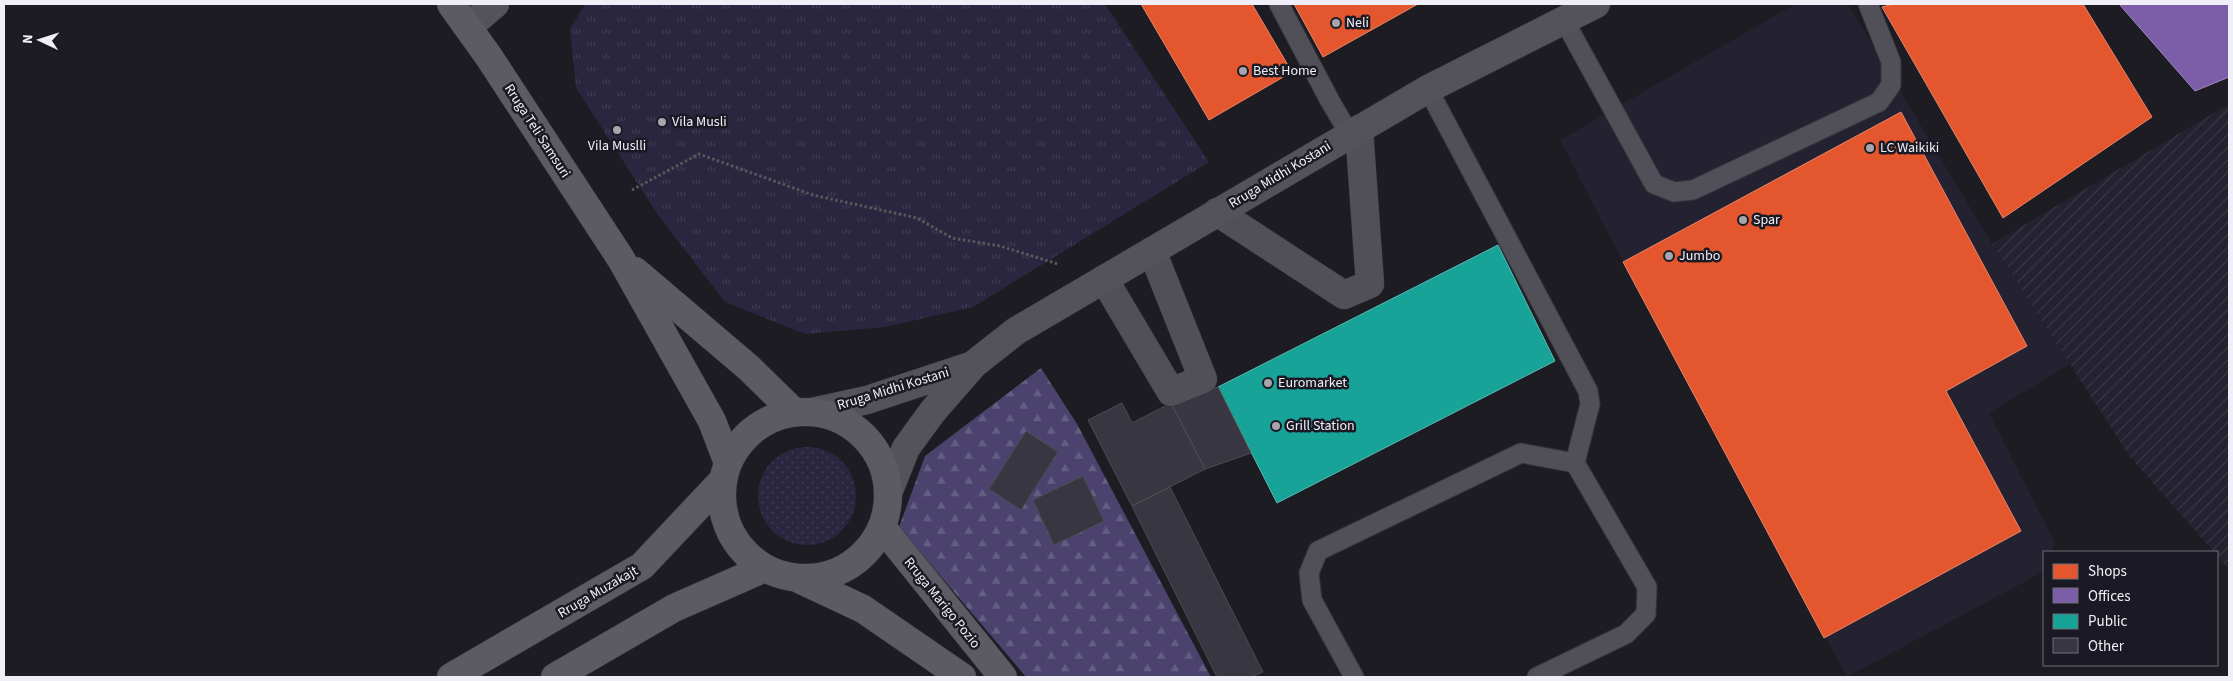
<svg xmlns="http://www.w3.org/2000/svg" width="2233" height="681" font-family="'Source Sans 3',sans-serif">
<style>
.built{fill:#242130}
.industrial{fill:url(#industrial-furrows)}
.grass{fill:url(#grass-dots)}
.forest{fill:url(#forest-firs)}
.park{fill:url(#park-tufts)}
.shops{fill:#e4572e;stroke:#e8856a}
.offices{fill:#7b5ea7;stroke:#9e8abf}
.public{fill:#17a398;stroke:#58bab4}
.building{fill:#383641;stroke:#4c4c51}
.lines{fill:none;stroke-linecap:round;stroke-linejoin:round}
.lane-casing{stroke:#37363b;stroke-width:21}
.street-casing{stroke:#37363b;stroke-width:29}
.secondary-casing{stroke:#37363b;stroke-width:29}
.primary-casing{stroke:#37363b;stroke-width:29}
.path{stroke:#58585d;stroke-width:3;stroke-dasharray:2.5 2.5;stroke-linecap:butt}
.lane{stroke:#515058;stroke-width:19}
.street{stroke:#515058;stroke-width:28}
.secondary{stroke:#54535b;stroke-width:28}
.primary{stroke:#5c5a63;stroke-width:28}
.poi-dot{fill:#a6a5ac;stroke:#1b1a24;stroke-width:2}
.labels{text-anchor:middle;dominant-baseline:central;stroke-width:5;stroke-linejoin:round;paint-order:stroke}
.poi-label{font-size:14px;fill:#f0eff7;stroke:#1b1a24;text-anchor:start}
.street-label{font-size:14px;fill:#f0eff7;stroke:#1b1a24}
</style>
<defs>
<pattern id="industrial-furrows" width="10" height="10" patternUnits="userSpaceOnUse" patternTransform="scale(1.25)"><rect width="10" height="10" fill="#242130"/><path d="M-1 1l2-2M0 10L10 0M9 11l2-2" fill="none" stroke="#393744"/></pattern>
<pattern id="grass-dots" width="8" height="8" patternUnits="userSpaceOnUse" patternTransform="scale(1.25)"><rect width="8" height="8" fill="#2a263f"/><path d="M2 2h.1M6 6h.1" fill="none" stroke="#3f3b52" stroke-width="1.8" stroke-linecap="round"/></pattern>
<pattern id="forest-firs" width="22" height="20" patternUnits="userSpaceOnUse" patternTransform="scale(1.25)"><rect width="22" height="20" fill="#4b436d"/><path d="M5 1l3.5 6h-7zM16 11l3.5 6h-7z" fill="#655e83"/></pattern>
<pattern id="park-tufts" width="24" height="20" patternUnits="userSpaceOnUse" patternTransform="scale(1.25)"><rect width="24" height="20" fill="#2a263f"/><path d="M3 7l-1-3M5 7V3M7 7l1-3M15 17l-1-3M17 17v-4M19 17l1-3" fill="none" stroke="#3f3b52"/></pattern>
</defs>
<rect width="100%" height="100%" fill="#1d1c22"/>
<path class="built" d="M1795,4H1848L1992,244L2070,364L1989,413L2055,543L2051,552H2044V567L2041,573L1847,677L1623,262L1560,140Z"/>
<path class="industrial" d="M2229,104V570L2217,556V552H2214L2130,457L1992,244Z"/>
<path class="grass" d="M758 496a49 49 0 1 1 98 0a49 49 0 1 1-98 0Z"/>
<path class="forest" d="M1041,368L1077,424L1211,677H1026L899,527L925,456Z"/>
<path class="park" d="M585,4H1105L1209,162L973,307L885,327L805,334L725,302L658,215L576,88L570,29Z"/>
<path class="shops" d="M1141,4H1252L1292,72L1209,120Z
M1294,4H1418L1323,57Z
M1893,4H2083L2152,117L2003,218L1882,7Z
M1901,112L2027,346L1946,391L2021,531L1824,638L1623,262Z"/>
<path class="offices" d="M2119,4H2229V77L2195,91Z"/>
<path class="public" d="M1498,245L1555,361L1277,503L1218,387Z"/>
<path class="building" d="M1218,387L1251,453L1205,469L1171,403Z
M1122,403L1132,423L1171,403L1205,469L1132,506L1088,420Z
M1026,431L1058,452L1021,510L989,489Z
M1083,476L1104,521L1054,545L1033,500Z
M1170,487L1263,672L1252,677H1217L1132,506Z"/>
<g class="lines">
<defs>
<path id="lane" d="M1279,4L1330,101L1350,135
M1564,20L1654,184L1674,192L1693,190L1879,102L1891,85V62L1868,4
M1428,89L1588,391L1590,404L1575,463L1647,587L1646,614L1626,634L1537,677
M1354,677L1312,600L1309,573L1318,551L1521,453L1575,463"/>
<path id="street" d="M1217,212L1344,295L1370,284L1359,129
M1104,279L1171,392L1203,379L1152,251"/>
<path id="secondary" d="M468,27L495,4
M812,412L867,400L973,365
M888,493L906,448L933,411L974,364L1016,331L1428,89L1596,4"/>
<path id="primary" d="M451,4L489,57L621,259L712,421L728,463
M635,271L749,368L794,412
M722 495a83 83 0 1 1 166 0a83 83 0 1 1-166 0Z
M882,527L1003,677
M799,579L863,609L962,677
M451,677L642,566L723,480
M555,677L674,608L765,568"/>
</defs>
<use href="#lane" class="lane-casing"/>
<use href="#street" class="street-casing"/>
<use href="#secondary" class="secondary-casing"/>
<use href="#primary" class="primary-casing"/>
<path class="path" d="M632,190L699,154L813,195L917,218L952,238L1000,246L1058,264"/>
<use href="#lane" class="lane"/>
<use href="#street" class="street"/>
<use href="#secondary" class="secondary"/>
<use href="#primary" class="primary"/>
</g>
<g class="poi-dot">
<circle cx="1336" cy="23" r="5"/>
<circle cx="1243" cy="71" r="5"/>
<circle cx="662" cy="122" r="5"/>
<circle cx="617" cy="130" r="5"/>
<circle cx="1870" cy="148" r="5"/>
<circle cx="1743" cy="220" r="5"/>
<circle cx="1669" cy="256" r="5"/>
<circle cx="1268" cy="383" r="5"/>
<circle cx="1276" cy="426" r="5"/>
</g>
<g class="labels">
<g class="poi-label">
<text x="1346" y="23">Neli</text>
<text x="1253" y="71">Best Home</text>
<text x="672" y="122">Vila Musli</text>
<text x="617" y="146" text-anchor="middle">Vila Muslli</text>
<text x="1880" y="148">LC Waikiki</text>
<text x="1753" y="220">Spar</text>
<text x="1679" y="256">Jumbo</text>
<text x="1278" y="383">Euromarket</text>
<text x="1286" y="426">Grill Station</text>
</g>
<g class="street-label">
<text transform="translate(537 131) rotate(57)">Rruga Teli Samsuri</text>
<text transform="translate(1280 175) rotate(-31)">Rruga Midhi Kostani</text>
<text transform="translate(893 389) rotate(-17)">Rruga Midhi Kostani</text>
<text transform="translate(598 592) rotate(-30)">Rruga Muzakajt</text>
<text transform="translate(942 603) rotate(51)">Rruga Marigo Pozio</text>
</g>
</g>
<rect width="2233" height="681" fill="none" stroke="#f0eff7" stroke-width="10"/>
<rect x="2043" y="551" width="175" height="115" fill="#1b1a24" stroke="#706f78"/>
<rect x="2053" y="564" width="25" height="15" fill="#e4572e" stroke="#706f78"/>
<text x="2088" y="576" font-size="15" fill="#f0eff7">Shops</text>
<rect x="2053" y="588" width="25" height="15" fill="#7b5ea7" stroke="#706f78"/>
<text x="2088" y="601" font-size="15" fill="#f0eff7">Offices</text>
<rect x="2053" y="614" width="25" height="15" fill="#17a398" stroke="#706f78"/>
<text x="2088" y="626" font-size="15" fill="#f0eff7">Public</text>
<rect x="2053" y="638" width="25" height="15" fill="#383641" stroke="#706f78"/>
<text x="2088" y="651" font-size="15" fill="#f0eff7">Other</text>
<g transform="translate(40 40) rotate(274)" stroke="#1b1a24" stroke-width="4" paint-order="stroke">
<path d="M0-4L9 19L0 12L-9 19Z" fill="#f0eff7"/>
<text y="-8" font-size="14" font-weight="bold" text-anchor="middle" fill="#f0eff7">N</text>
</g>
</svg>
